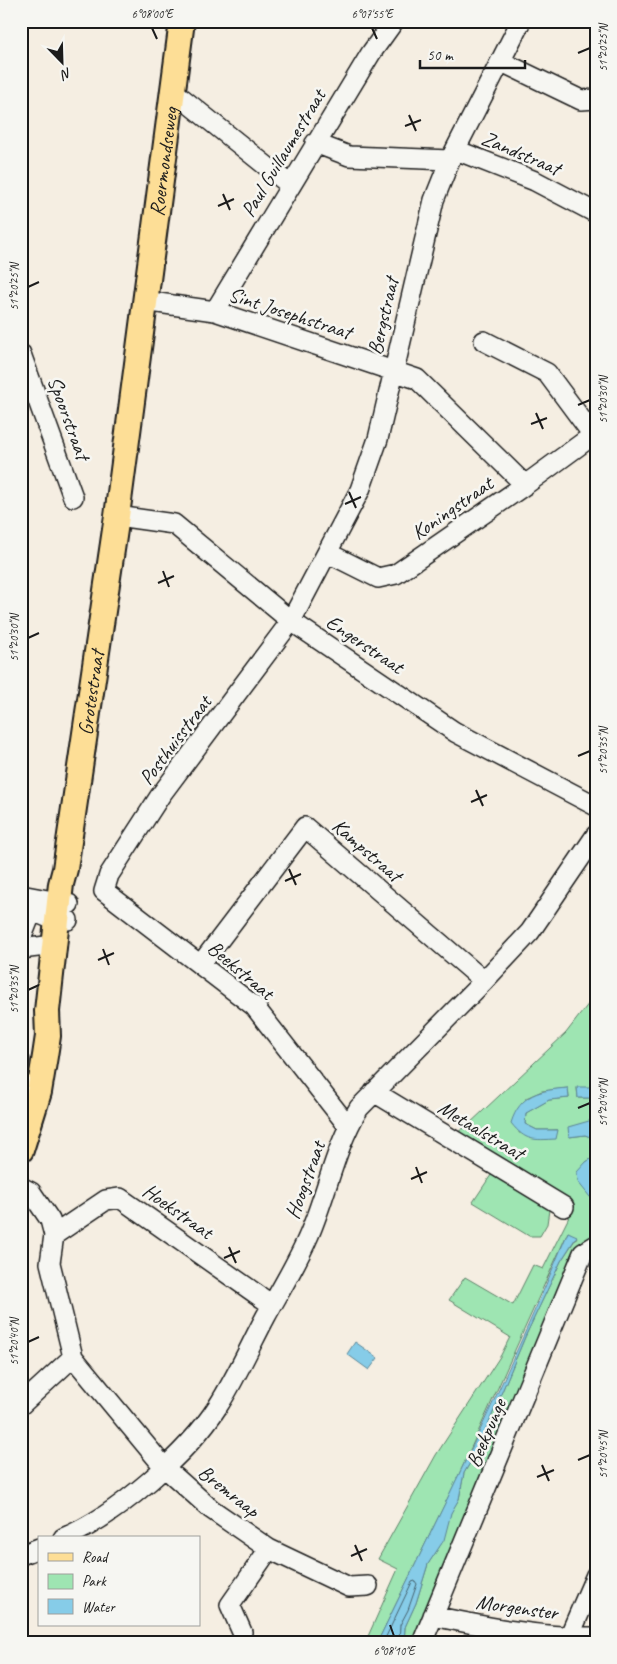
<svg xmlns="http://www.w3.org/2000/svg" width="617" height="1664" font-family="Caveat,sans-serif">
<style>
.green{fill:#9ee5b2;stroke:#5d8067;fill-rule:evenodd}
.water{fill:#86cce8;stroke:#5c8696}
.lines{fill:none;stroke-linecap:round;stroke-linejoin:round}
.shore{stroke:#46626e;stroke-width:1}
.minor-casing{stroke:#1c1c1c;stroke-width:22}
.major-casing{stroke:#1c1c1c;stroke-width:28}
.minor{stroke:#f6f6f2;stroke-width:19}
.major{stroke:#fdde96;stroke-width:24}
.ticks{fill:none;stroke:#1c1c1c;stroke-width:2}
.labels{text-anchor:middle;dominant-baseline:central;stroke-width:5;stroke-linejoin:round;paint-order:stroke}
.street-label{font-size:21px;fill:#1c1c1c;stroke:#f6f6f2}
.neatline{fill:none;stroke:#1c1c1c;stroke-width:2}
.ticks-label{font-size:12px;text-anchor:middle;fill:#1c1c1c}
</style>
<rect width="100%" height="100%" fill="#f5eee2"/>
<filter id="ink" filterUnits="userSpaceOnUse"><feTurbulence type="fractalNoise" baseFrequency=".02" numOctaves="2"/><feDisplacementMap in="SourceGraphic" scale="10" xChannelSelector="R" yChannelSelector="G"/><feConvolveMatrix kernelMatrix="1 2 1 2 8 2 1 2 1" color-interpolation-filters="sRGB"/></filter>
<g filter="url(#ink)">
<path class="green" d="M596,994V1087L577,1088L578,1098H596V1119L592,1122L569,1127V1137L585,1135L596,1139V1156L586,1162L590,1197L596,1196V1239L417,1643H404L405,1627L416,1603L428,1564L441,1544L451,1512L459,1499L464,1473L476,1453L525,1337L561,1261L577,1237L568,1232L457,1479L377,1643H365L398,1569L378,1559L436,1455L501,1355L510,1337L449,1300L465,1277L513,1305L533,1265L543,1269L569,1217L455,1134L468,1125L566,1033ZM568,1088L569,1098L549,1100L526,1113L525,1124L537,1130H558L519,1133L526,1098L542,1091Z
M493,1172L540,1201L549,1210L547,1224L540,1236H529L473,1202Z"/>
<path class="water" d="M577,1087H596V1098H578Z
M568,1088L569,1098L549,1100L526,1113L525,1124L537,1130H558L556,1139C534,1140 526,1142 511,1123C520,1094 540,1090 568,1088Z
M596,1119V1139L585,1135L569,1137L568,1127Z
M596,1156V1196L590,1197L578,1182L577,1172L586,1162Z
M568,1232L577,1236L561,1261L525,1337L476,1453L464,1473L459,1499L451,1513L444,1540L428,1564L416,1603L405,1627L404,1643H377C443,1507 511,1372 568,1232Z
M355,1342L378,1358L369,1370L347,1354Z"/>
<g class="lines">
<path class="shore" d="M383,1643L412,1582L415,1581L417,1584L408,1610L400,1625L399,1643"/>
<defs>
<path id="minor" d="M502,62L581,100L596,99
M173,91L290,185
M315,143L349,156L450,160
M456,150L535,181L596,213
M144,301L215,311L417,379L525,485
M215,311L371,53L394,21
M484,341L547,373L593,435
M21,354L73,497
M117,516L174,524L291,621L455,732L596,806
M328,553L378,578L396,574L525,485L596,433
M21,895L69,904
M21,906L49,918L68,920
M21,939L36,901
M21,949L46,946
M201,964L305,827L484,981
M21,1083L39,1092
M374,1092L564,1207
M348,1126L254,1006L104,891L109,875L160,796L291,621L360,490L378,439L434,200L450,160L521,21
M21,1187L31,1192L50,1220L54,1235L50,1263L73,1357L164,1467L211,1509L269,1549L349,1587L368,1586
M54,1235L106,1200L120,1198L272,1305
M21,1405L73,1357
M63,1538C115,1517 188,1453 218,1406C236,1378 250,1346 266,1316C281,1289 297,1263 309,1235C327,1193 335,1147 359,1108L484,981L530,932L596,835
M21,1555L39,1548
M433,1616C487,1627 541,1638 596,1637
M242,1632L230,1605L269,1549
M569,1637L596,1575
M422,1643L583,1253L596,1245"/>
<g id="major">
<path id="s1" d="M21,1150L39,1092L45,1056L48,1036L47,1011L61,884L65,869L117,516L182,21"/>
</g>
</defs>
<use href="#minor" class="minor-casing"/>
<use href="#major" class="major-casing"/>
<use href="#minor" class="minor"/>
<use href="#major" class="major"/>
</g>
</g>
<path class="ticks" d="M152,28L157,39M372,28L377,39M578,53L590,48M409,115L416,131M405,126L421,120M223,194L230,210M218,206L234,199M28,287L39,282M578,405L590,400M536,413L543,429M531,424L547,418M349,492L356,508M345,504L361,497M163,571L169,587M158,583L174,576M28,638L39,633M578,756L590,751M476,790L483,806M471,802L487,795M289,869L296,885M285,881L301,874M103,949L109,965M98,960L114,953M28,990L39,985M578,1108L590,1103M416,1167L422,1183M411,1179L427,1172M229,1247L236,1263M224,1258L240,1251M28,1342L39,1337M578,1460L590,1455M542,1465L549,1481M537,1477L554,1470M355,1545L362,1561M351,1556L367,1549M390,1625L394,1636"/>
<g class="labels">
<g class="street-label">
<text transform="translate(283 153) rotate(-59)">Paul Guillaumestraat</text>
<text transform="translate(521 153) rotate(23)">Zandstraat</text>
<text stroke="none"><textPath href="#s1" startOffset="1000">Roermondseweg</textPath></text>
<text transform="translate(290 313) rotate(18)">Sint Josephstraat</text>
<text transform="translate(383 316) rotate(-77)">Bergstraat</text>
<text transform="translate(69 418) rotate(70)">Spoorstraat</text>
<text transform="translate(452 508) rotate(-35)">Koningstraat</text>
<text transform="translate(365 644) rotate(34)">Engerstraat</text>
<text stroke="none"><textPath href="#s1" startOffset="464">Grotestraat</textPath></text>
<text transform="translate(175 740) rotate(-53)">Posthuisstraat</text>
<text transform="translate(367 850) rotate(41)">Kampstraat</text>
<text transform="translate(241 970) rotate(40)">Beekstraat</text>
<text transform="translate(481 1130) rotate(31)">Metaalstraat</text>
<text transform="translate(305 1180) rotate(-70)">Hoogstraat</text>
<text transform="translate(178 1211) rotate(35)">Hoekstraat</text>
<text transform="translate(486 1433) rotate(-67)">Beekpunge</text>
<text transform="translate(229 1491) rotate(38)">Bremraap</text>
<text transform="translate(517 1607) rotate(8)">Morgenster</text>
</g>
</g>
<rect width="617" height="1664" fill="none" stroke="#f6f6f2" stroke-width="55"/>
<rect x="38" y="1536" width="162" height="90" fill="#f6f6f2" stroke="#9f9f9c"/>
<rect x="48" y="1553" width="25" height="8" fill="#fdde96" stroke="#9f9f9c"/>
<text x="82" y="1562" font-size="15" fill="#1c1c1c">Road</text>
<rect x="48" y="1574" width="25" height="15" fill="#9ee5b2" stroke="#9f9f9c"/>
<text x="82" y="1586" font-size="15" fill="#1c1c1c">Park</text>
<rect x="48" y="1599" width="25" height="15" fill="#86cce8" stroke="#9f9f9c"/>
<text x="82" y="1612" font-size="15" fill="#1c1c1c">Water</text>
<g transform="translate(62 62) rotate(157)" stroke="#f6f6f2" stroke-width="4" paint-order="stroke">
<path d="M0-4L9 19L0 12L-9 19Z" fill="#1c1c1c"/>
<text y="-8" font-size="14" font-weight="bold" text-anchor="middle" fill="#1c1c1c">N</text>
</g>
<path d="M420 60v8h105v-8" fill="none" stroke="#1c1c1c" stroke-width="2.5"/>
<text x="427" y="60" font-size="15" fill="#1c1c1c" stroke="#f6f6f2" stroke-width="4" paint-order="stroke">50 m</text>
<rect x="28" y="28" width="562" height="1608" class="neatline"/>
<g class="ticks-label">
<text x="152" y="18">6°08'00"E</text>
<text x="372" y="18">6°07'55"E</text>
<text transform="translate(603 48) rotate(-90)" y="4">51°20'25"N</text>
<text transform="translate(14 287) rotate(-90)" y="4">51°20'25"N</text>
<text transform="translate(603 400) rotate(-90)" y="4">51°20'30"N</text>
<text transform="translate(14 638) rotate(-90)" y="4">51°20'30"N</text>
<text transform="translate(603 751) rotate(-90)" y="4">51°20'35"N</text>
<text transform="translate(14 990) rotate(-90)" y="4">51°20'35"N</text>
<text transform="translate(603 1103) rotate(-90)" y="4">51°20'40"N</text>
<text transform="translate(14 1342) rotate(-90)" y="4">51°20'40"N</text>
<text transform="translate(603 1455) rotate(-90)" y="4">51°20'45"N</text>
<text x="394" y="1655">6°08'10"E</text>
</g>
</svg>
